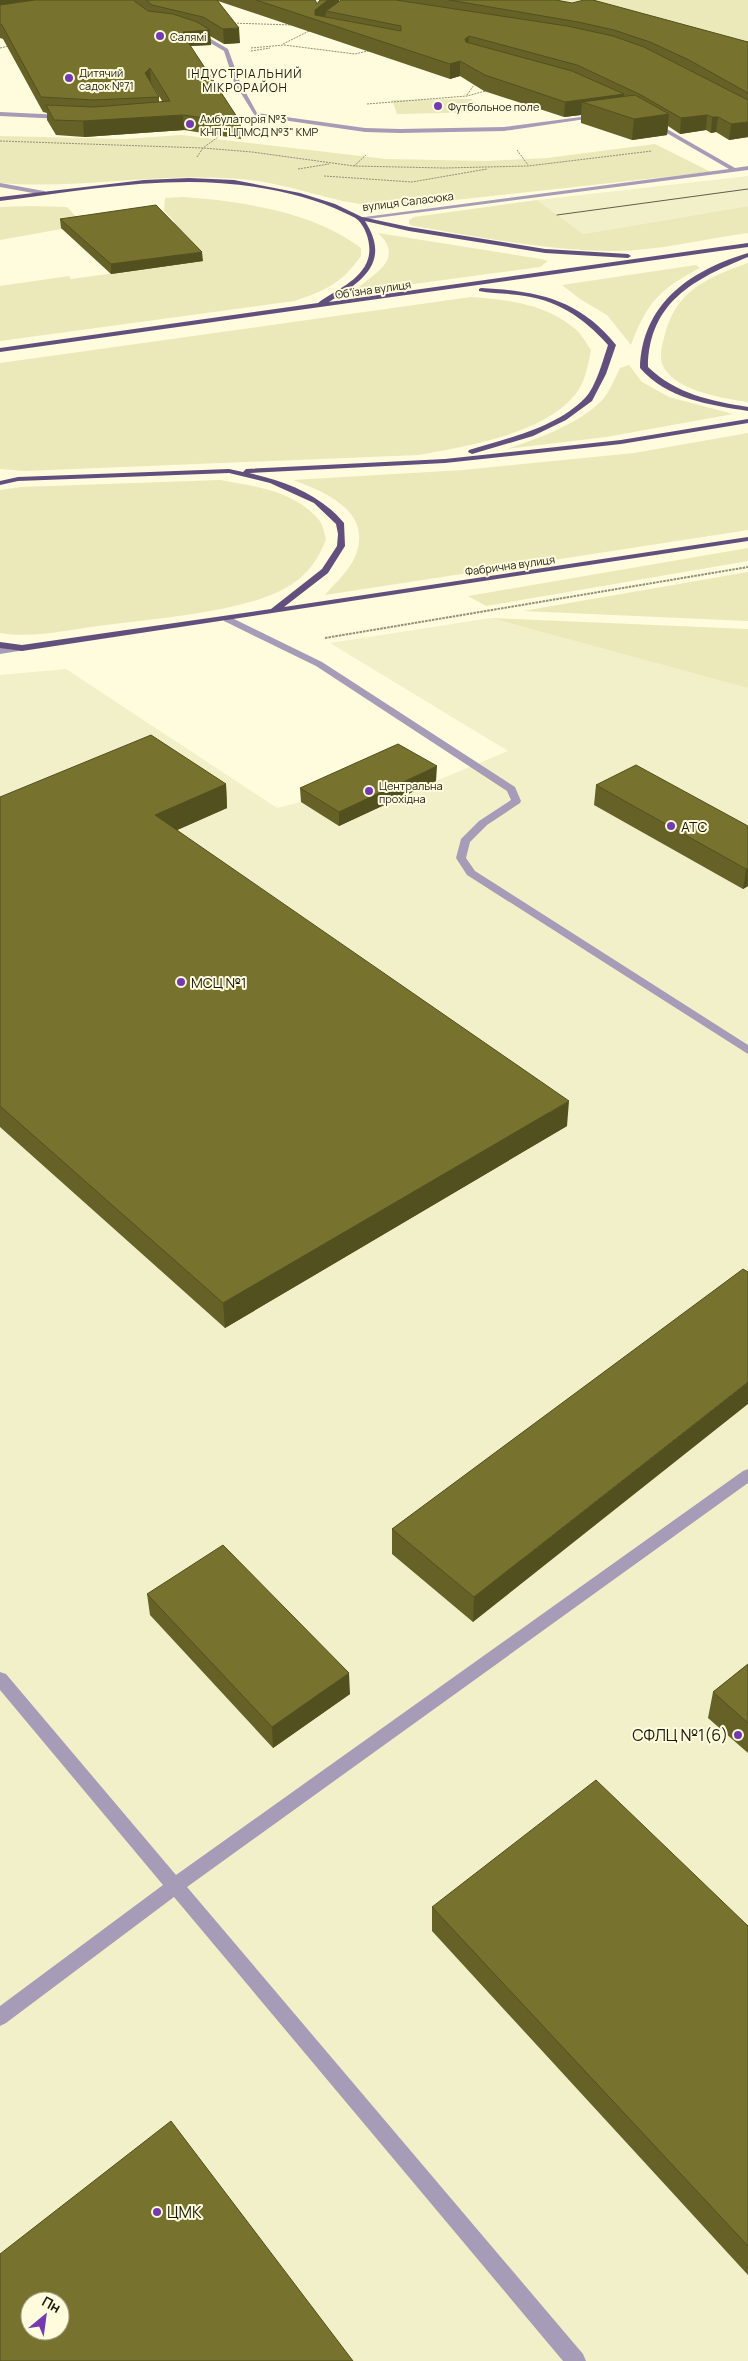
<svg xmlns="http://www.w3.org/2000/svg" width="748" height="2361" font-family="Manrope,sans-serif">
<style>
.built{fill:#f2f0c9;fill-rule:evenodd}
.green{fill:#ebe8ba}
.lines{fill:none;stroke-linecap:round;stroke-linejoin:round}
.path-far1{stroke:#91907a;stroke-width:1;stroke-dasharray:2 1;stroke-linecap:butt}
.path{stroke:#91907a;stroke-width:2;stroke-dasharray:2.5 1;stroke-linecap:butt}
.minor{fill:#a79cb7;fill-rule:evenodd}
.major{fill:#634f7d;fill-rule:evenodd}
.tram{stroke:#605f4e;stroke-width:1}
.wall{fill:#666227;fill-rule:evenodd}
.shaded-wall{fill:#535020}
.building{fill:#77722d;stroke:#535020;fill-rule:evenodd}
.poi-dot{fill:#753ab0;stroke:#fefcdd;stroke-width:2}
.labels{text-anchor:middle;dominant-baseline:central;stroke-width:4;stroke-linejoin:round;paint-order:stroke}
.far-poi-label{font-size:11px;fill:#1c1b10;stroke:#fefcdd;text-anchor:start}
.far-street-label{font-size:11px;fill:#1c1b10;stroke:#fefcdd}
.far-neighbourhood-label{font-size:12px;letter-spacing:1px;fill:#1c1b10;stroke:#fefcdd}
.poi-label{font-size:14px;fill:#1c1b10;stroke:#fefcdd;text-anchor:start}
.near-poi-label{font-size:16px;fill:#1c1b10;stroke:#fefcdd;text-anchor:end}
</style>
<rect width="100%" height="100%" fill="#fefcdd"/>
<path class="built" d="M748,176V206L583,234L537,200Z
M491,618L748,688V2361H0V675L66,669L277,808L301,802L398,758L436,781L508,751L330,643ZM30,2301H60V2331H30Z"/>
<path class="green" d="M455,0H748V51Z
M471,99L489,112L397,114L392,100Z
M181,135L386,159L487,161L547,158L655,144L711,172L391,207C341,206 299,186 250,180C166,170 83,190 0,183V136L125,139Z
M183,197C241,201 314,212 361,248V256C342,283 325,291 294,301L0,341V286L69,276L71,279L202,261L165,223L175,222L164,211L165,198Z
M537,200L583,234L748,206V233C704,239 657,251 613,251C545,250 479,237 413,226L409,224V220L414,217Z
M30,206L67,207L84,225L0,240V207Z
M378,233L541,259L548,261L540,267L354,292C368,276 408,261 378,233Z
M748,263V402C723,398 679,392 664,368C659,359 661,348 664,338C675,291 706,278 748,263Z
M696,265L700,268C660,289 647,302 631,345L607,315L580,299L562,285Z
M471,297C507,300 544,303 574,328C581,333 586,343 591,350C588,365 585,384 574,396C540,435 467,446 419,455L25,471L0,469V363Z
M629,365L642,382L669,397L733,414L606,437L506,449C535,440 582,423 603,399C610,391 615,378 620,368Z
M748,433V530L325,595C334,584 348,572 354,559C375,513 328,493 293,480L463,470L634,453Z
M220,480C253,486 294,491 317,518C323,523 324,532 326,539C319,558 309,573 292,584C251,612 157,618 106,625C72,629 34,639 0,633V490L21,487Z
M748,548V561L486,606L468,596Z
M748,572V621L523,611Z
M491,618L748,629V688L733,684Z"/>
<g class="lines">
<path class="path-far1" d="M231,23L292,25
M283,44L311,30
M0,48L9,46
M251,48L284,45L355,54L372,50
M251,51L270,48
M467,95L476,82
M367,104L467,96L489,90
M0,141L203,148L252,152L354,166L444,168L528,166L652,151
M517,150L528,165
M197,157L203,148L222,134
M354,166L366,155
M298,169L329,164
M324,176L412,182L487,169"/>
<path class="path" d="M325,638L748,567"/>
<path class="minor" d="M301,0L337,2L335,3Z
M195,32H199L228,49L240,82L257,113L365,128L400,129L504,127L596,115L599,117L504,131L400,133L365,132L255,116L234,82L224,51L195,34Z
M0,112L62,115L65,117L62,119L0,116Z
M653,121L735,168L748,166V170L360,220L357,218L729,169L651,124Z
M0,183L44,191L47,193L44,195L0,187Z
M224,617H230L322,662L515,787L521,801L520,803L487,825L470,842L466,858L475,871L748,1045V1054L467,875L456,858L461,839L479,821L511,800L507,791L316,666L224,621Z
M22,645L27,648L25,650L0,654V648Z
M748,1469V1483L187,1887L583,2354L586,2361H563L174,1897L6,2023L0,2026V2006L163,1885L0,1690V1672L6,1674L176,1875L743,1471Z"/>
<path class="major" d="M189,178L234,180L300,193L335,204L362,217L409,227L545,249L628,254L631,256L628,258L545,253L409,231L365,221C391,262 363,281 329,302L748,243V247L0,352V348L318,303C335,290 361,281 368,259C372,247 367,229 358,220C355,217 349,215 345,213C300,191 239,182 189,182C126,182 62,193 0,201V197L144,180Z
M748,253V257C694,279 649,302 648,367C676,394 711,401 748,407V411C710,405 667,399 640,368C642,303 691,270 748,253Z
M481,288C537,291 579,299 616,345L606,374L592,401L566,420L533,436L472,454L468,452L469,450C508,438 556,428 585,398C596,387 603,360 608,345C583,317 556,299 518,295C505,293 491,294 479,291V289Z
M748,419V423L621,444L445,463L249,473C285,481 320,494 344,523L345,546L328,573L284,607L748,537V541L22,651L0,648V642L22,645L271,609L322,569L337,546L338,534L336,524L314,503L270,483L229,473L18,481L0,485V481L18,477L229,469L243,472L246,469L445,459L621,440Z"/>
<path class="tram" d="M557,215L748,189"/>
</g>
<path class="wall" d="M0,0L134,1V0H315L317,4L320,0H339V1L341,0H339H556L748,42V137L729,140L716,132L711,133L706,130L680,134L668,126L667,135L632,140L581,123V115L564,117L484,91L460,76L450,79L218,1L240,43L224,44L210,36L211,45L190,46L241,123V139L184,130L84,137L56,135L47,120V113L43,112L3,39L0,38ZM151,83L162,101L159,102V97Z
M60,219L203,261L111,274L61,228Z
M436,781L339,826L301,802L300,788Z
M226,784L227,808L177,830L567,1126L225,1328L0,1127V797Z
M596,785L748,826V886L743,889L594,805Z
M748,1272L473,1622L392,1554V1529Z
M147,1594L350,1694L273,1748L150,1615Z
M748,1664V1753L708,1718L713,1692Z
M432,1907L748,1926V2275L432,1931Z"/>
<path class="shaded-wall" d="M0,0H126L0,15Z
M328,0H339V5L326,11V15L320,21L315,19V10Z
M239,28L240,43L224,44L223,29Z
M210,30L211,45L189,46L183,32Z
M469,36L468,50L465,39Z
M460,61V76L450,79V64Z
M150,68L151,83L145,73Z
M624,94L622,110L582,102L581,115L564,117L565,102Z
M669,114L667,135L632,140L634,119Z
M183,115L184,130L84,137L83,121Z
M707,115L706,130L680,134L681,118Z
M712,117H718L716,132L711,133Z
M748,122V137L729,140L731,124Z
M202,252L203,261L111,274V264Z
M437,766L436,781L339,826V812Z
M226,784L227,808L157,839L155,815Z
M748,868V886L743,889L746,869Z
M569,1101L567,1126L225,1328L223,1303Z
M748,1382V1404L473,1622L474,1597Z
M349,1673L350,1694L273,1748L272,1727Z"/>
<path class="building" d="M35,0H133L148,11L173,14L197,22L210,30L183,32L188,39H186L241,123L183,115L83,121L54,120L46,105L94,107L170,101L150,68L145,73L159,97L94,100L41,97L2,25L0,24V5Z
M146,0H217L239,28L223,29L203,17L152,5Z
M256,0H315L317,4L320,0H328L315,10V15L401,31V26L326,11L341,0H396L567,26L613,36L644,47L748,100V122L731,124L718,117H712L707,115L681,118L639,94L577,65L469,36L465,39L466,42L572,71L624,94L565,102L485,75L460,61L450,64Z
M449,0H556L572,3L584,0H593L748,42V93L689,60L650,42L614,30L578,22Z
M635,95L669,114L634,119L582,102Z
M156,205L202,252L111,264L60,219Z
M151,735L226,784L155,815L569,1101L223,1303L0,1106V797Z
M398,744L437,766L339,812L300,788Z
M636,765L748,826V868L746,869L596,785Z
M743,1269L748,1272V1382L474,1597L392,1529Z
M223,1545L349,1673L272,1727L147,1594Z
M748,1664V1723L713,1692Z
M596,1780L748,1926V2246L432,1907Z
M171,2121L353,2361H0V2254ZM30,2301H60V2331H30Z"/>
<g class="poi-dot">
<circle cx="160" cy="36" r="5"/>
<circle cx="69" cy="78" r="5"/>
<circle cx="438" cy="106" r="5"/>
<circle cx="190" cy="124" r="5"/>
<circle cx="369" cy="791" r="5"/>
<circle cx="671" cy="826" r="5"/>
<circle cx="181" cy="982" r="5"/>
<circle cx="738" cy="1735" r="5"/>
<circle cx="157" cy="2212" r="5"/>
</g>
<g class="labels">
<g class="far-poi-label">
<text x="170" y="36">Салямі</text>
<text x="79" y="72">Дитячий<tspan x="79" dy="13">садок №71</tspan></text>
<text x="448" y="106">Футбольное поле</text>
<text x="200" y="118">Амбулаторія №3<tspan x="200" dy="13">КНП "ЦПМСД №3" КМР</tspan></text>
<text x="379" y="785">Центральна<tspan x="379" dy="13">прохідна</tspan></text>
</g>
<g class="far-street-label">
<text transform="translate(408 201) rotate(-7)">вулиця Саласюка</text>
<text transform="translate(373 289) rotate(-8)">Обʼїзна вулиця</text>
<text transform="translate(510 565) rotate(-8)">Фабрична вулиця</text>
</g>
<g class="far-neighbourhood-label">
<text x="245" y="73">ІНДУСТРІАЛЬНИЙ<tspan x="245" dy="14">МІКРОРАЙОН</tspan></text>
</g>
<g class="poi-label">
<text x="681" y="826">АТС</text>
<text x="191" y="982">МСЦ №1</text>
</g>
<g class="near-poi-label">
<text x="728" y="1735">СФЛЦ №1(6)</text>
<text x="167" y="2212" text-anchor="start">ЦМК</text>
</g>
</g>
<g transform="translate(45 2316) rotate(29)"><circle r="24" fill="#fefcdd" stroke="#a4a28b"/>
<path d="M0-4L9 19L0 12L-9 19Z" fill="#753ab0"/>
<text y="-8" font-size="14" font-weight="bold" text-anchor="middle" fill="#1c1b10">Пн</text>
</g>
</svg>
